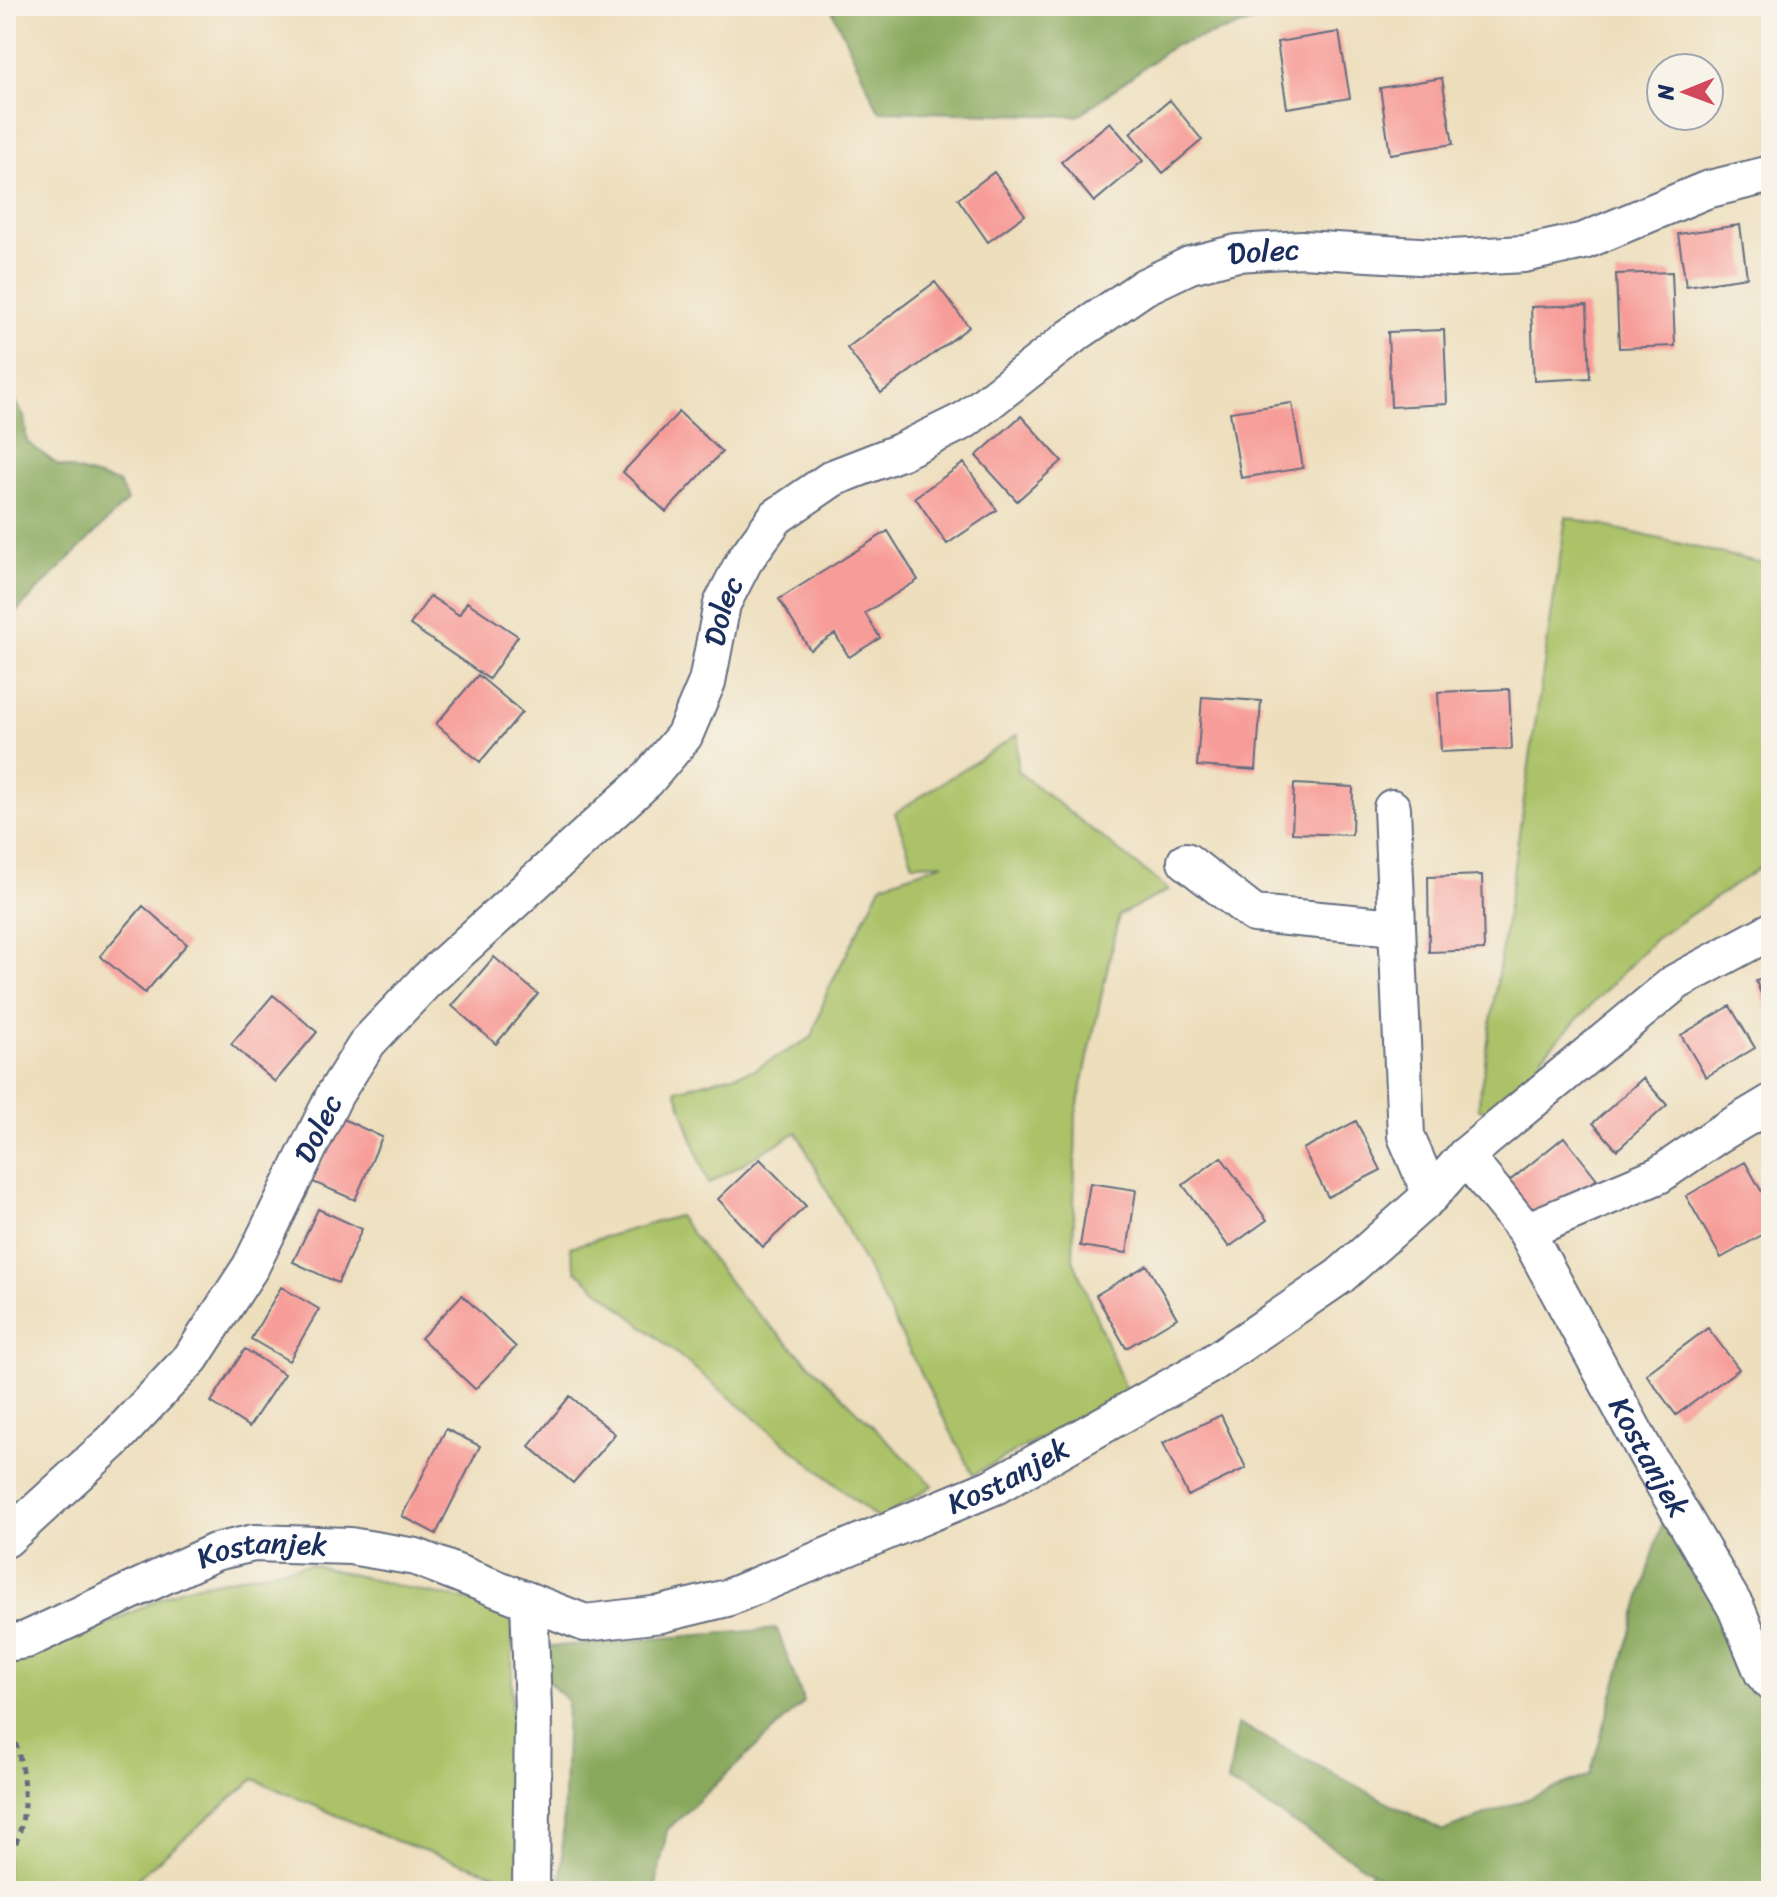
<svg xmlns="http://www.w3.org/2000/svg" width="1777" height="1897" font-family="Sriracha,sans-serif">
<style>
.green{fill:#abc267;stroke:#637862;stroke-width:2}
.forest{fill:#88a85c;stroke:#526c5d;stroke-width:2}
.building{fill:#f79d99}
.lines{fill:none;stroke-linecap:round;stroke-linejoin:round}
.minor-casing{stroke:#646c7f;stroke-width:40}
.path{stroke:#646c7f;stroke-width:5;stroke-dasharray:6 6;stroke-linecap:butt}
.minor{stroke:#fff;stroke-width:36}
.labels{text-anchor:middle;dominant-baseline:central;stroke-width:8;stroke-linejoin:round;paint-order:stroke}
.street-label{font-size:30px;fill:#1b2f5e;stroke:#f7f3e8}
</style>
<rect width="100%" height="100%" fill="#f7f3e8"/>
<filter id="ink" filterUnits="userSpaceOnUse"><feTurbulence type="fractalNoise" baseFrequency=".0125" numOctaves="2"/><feDisplacementMap in="SourceGraphic" scale="16" xChannelSelector="R" yChannelSelector="G"/><feConvolveMatrix kernelMatrix="1 2 1 2 8 2 1 2 1" color-interpolation-filters="sRGB"/></filter>
<filter id="wash" filterUnits="userSpaceOnUse"><feTurbulence type="fractalNoise" baseFrequency=".006" numOctaves="4" result="noise"/><feDisplacementMap in="SourceGraphic" scale="32" xChannelSelector="R" yChannelSelector="G"/><feGaussianBlur stdDeviation="1.8" result="paint"/><feColorMatrix in="noise" values="0 0 0 0 0 0 0 0 0 0 0 0 0 0 0 0 0 1.4 0 .05"/><feComposite in="paint" operator="in"/></filter>
<g filter="url(#wash)">
<rect width="100%" height="100%" fill="#eddebc"/>
<path class="green" d="M1566,517L1771,565V860L1655,939L1542,1056V1071L1490,1114L1478,1108Z
M1018,734L1017,771L1169,890L1119,915L1076,1113L1073,1259L1126,1391L973,1475L797,1132L708,1184L676,1090L753,1070L812,1037L827,992L882,884L944,863L913,864L895,813Z
M678,1216L741,1297L933,1485L879,1520L576,1271L570,1247Z
M309,1564L423,1592L513,1608L511,1733L522,1883L393,1840L254,1779L126,1888L127,1891H6V1662L85,1635L182,1588Z
M1371,1871L1403,1891H1364Z"/>
<path class="forest" d="M830,6H1282L1256,21L1173,46L1078,116L879,111Z
M6,387L24,416L27,442L58,465L119,483L127,501L7,621Z
M1663,1520L1771,1699V1891H1403L1228,1782L1238,1724L1443,1831L1590,1775Z
M777,1629L804,1702L667,1830L655,1891H561L567,1701L518,1649Z"/>
<g id="blocks">
<path class="building" d="M1339,32L1350,98L1287,108L1277,42Z
M1442,78L1453,144L1390,154L1380,88Z
M1170,100L1202,140L1163,173L1130,133Z
M1110,122L1143,161L1094,202L1061,162Z
M994,172L1025,215L988,242L958,199Z
M1740,225L1747,277L1686,286L1678,234Z
M1672,272L1675,346L1619,348L1616,274Z
M935,282L969,327L881,393L847,348Z
M1587,305L1590,378L1534,381L1531,307Z
M1444,330L1447,404L1391,407L1388,332Z
M1292,403L1303,468L1241,478L1230,412Z
M679,412L722,452L666,512L623,472Z
M1021,416L1062,461L1017,501L976,456Z
M964,463L997,510L947,544L915,497Z
M888,531L918,580L865,613L880,638L849,657L835,634L810,650L779,599Z
M430,596L459,615L467,602L518,636L489,679L410,625Z
M478,675L522,712L480,762L436,724Z
M1509,689L1512,749L1441,752L1438,692Z
M1202,697L1261,701L1256,770L1197,766Z
M1294,784L1353,787L1352,835L1292,833Z
M1482,875L1484,950L1429,952L1428,877Z
M143,906L187,944L145,993L100,956Z
M494,957L538,994L496,1044L452,1006Z
M1771,975V1019L1756,981Z
M273,995L317,1032L275,1082L231,1044Z
M1730,1006L1755,1048L1706,1077L1681,1035Z
M1643,1078L1667,1105L1617,1150L1593,1123Z
M341,1118L382,1137L355,1200L313,1182Z
M1356,1121L1381,1170L1328,1197L1303,1149Z
M1564,1137L1597,1179L1540,1224L1507,1183Z
M1221,1157L1267,1220L1229,1247L1183,1185Z
M760,1159L806,1206L763,1247L718,1199Z
M1745,1162L1771,1208V1230L1721,1258L1686,1196Z
M1090,1183L1136,1190L1127,1253L1080,1246Z
M318,1209L362,1229L338,1283L293,1262Z
M1147,1265L1177,1318L1126,1348L1096,1295Z
M281,1287L319,1309L289,1361L251,1339Z
M462,1295L516,1347L475,1389L421,1338Z
M1708,1328L1739,1369L1676,1415L1646,1374Z
M245,1349L284,1374L249,1427L211,1402Z
M570,1396L615,1434L573,1483L529,1446Z
M1221,1415L1246,1468L1188,1496L1163,1443Z
M446,1429L480,1446L436,1534L402,1516Z"/>
</g>
</g>
<g filter="url(#ink)">
<use href="#blocks" fill-opacity="0" stroke="#646c7f" stroke-width="2"/>
<g class="lines">
<defs>
<g id="minor">
<path d="M1392,808L1406,1136L1431,1195"/>
<path d="M1186,861L1254,914L1396,927"/>
<path id="s1" d="M1465,1156L1526,1231L1648,1457L1736,1608L1763,1673L1771,1683"/>
<path d="M1526,1231L1659,1175L1719,1134L1771,1103"/>
<path id="s2" d="M6,1539L112,1442L191,1358L251,1266L335,1094L368,1042L424,983L647,780L684,736L707,682L722,604L744,561L776,517L833,478L900,452L965,420L1071,337L1144,287L1190,265L1237,253L1302,249L1452,258L1524,254L1584,241L1706,190L1771,174"/>
<path d="M529,1601L533,1710L531,1891"/>
<path id="s3" d="M6,1643L26,1640L215,1552L254,1543L350,1546L416,1557L585,1623L661,1614L727,1598L995,1486L1208,1366L1340,1276L1431,1195L1465,1156L1676,982L1771,931"/>
</g>
</defs>
<use href="#minor" class="minor-casing"/>
<path class="path" d="M6,1721C26,1757 34,1825 6,1859"/>
<use href="#minor" class="minor"/>
</g>
</g>
<g class="labels">
<g class="street-label">
<text stroke="none"><textPath href="#s2" startOffset="1866">Dolec</textPath></text>
<text stroke="none"><textPath href="#s2" startOffset="1194">Dolec</textPath></text>
<text stroke="none"><textPath href="#s2" startOffset="522">Dolec</textPath></text>
<text stroke="none"><textPath href="#s1" startOffset="354">Kostanjek</textPath></text>
<text stroke="none"><textPath href="#s3" startOffset="1064">Kostanjek</textPath></text>
<text stroke="none"><textPath href="#s3" startOffset="276">Kostanjek</textPath></text>
</g>
</g>
<rect width="1777" height="1897" fill="none" stroke="#f7f3e8" stroke-width="32"/>
<g transform="translate(1685 92) rotate(269)"><circle r="38" fill="#f7f3e8" stroke="#9fa5b1" stroke-width="2"/>
<path d="M0-6L14 30L0 20L-14 30Z" fill="#d1495b"/>
<text y="-12" font-size="22" font-weight="bold" text-anchor="middle" fill="#1b2f5e">N</text>
</g>
</svg>
